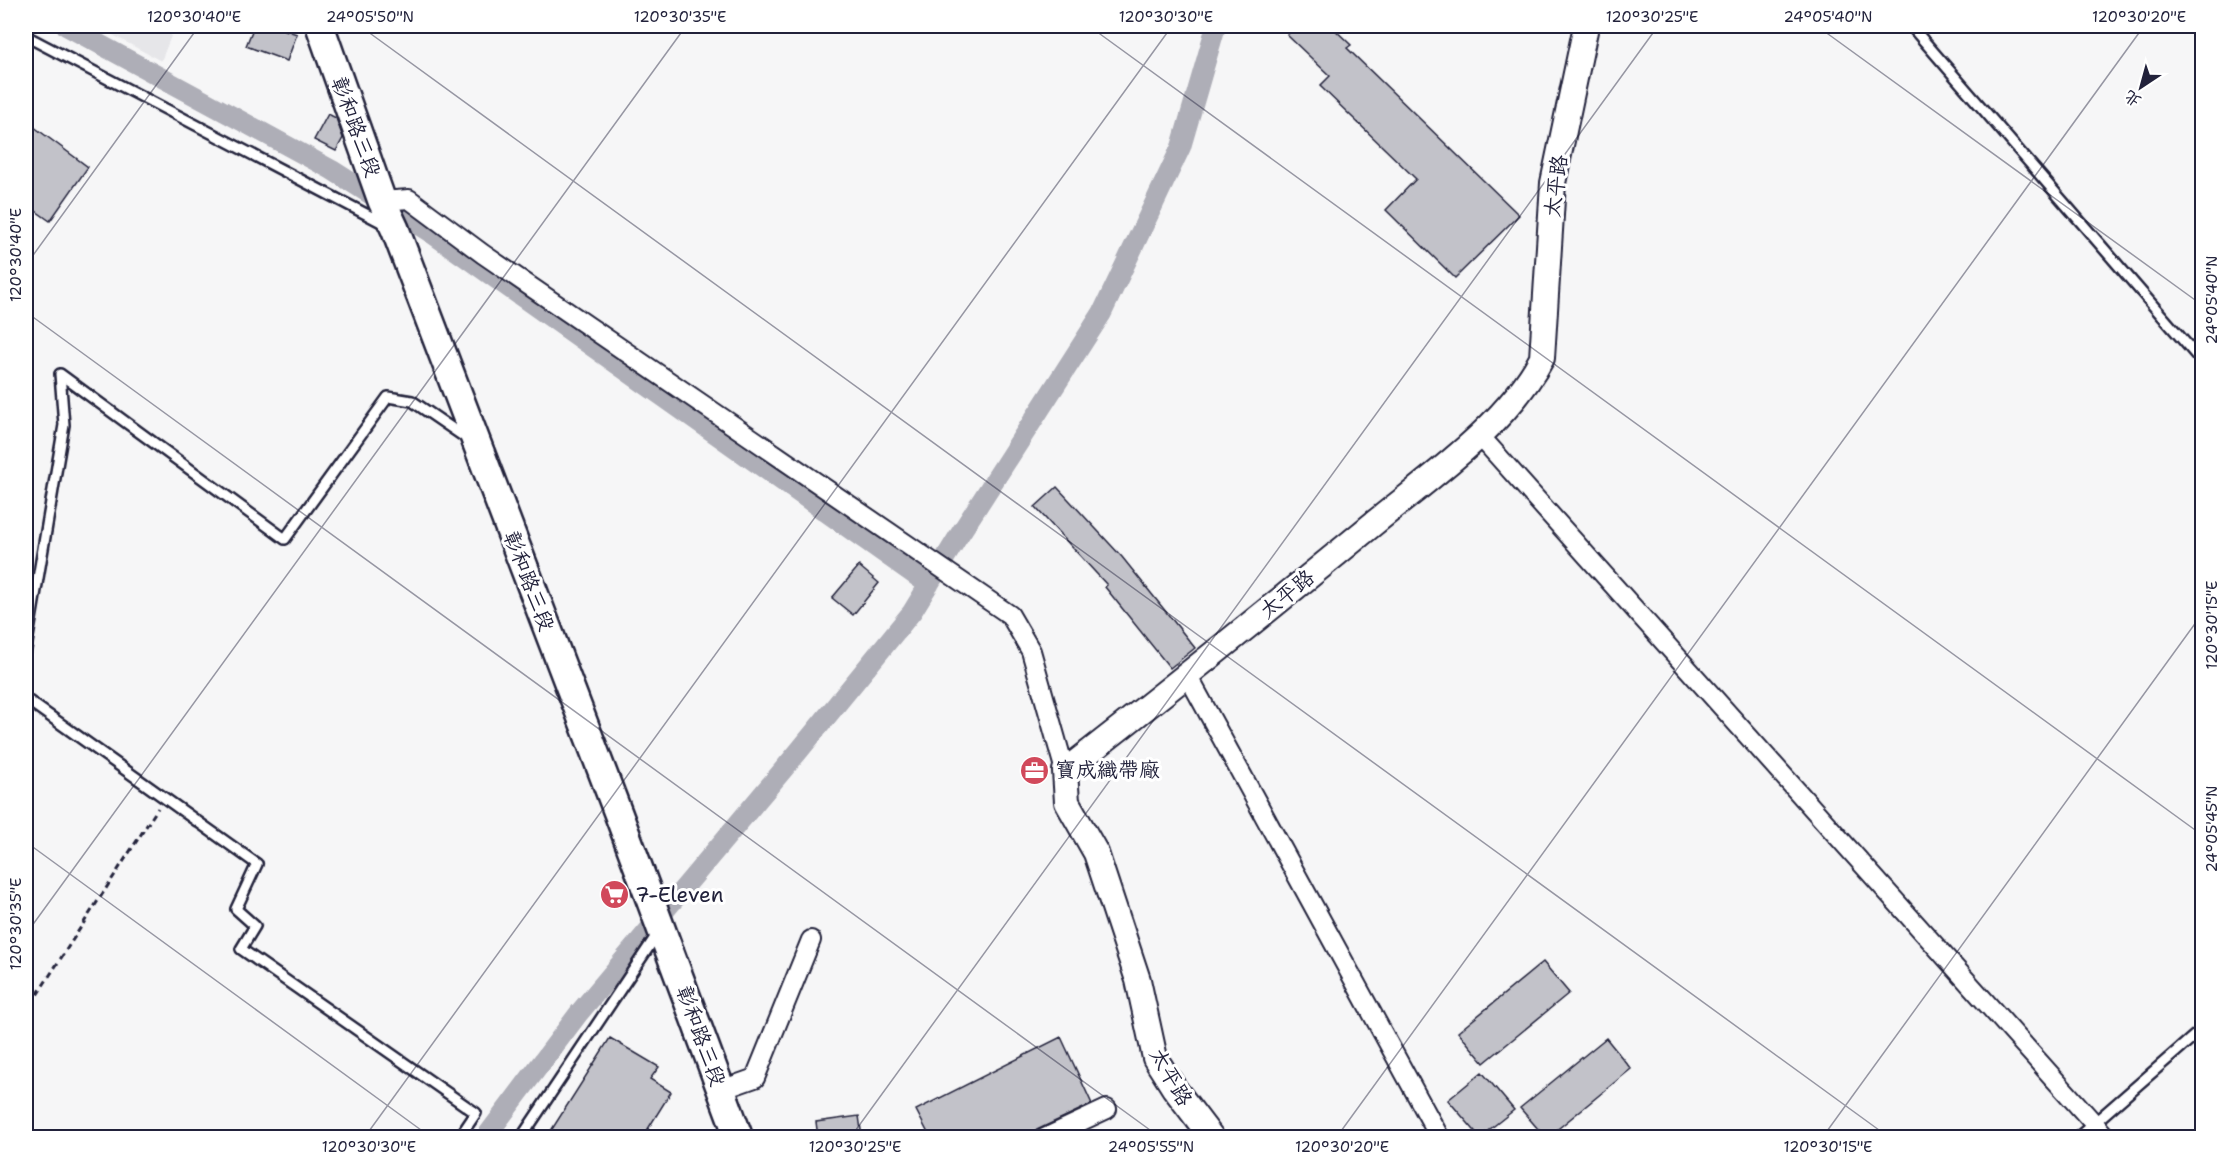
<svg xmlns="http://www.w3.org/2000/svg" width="2228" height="1163" font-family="'Shantell Sans','LXGW WenKai TC',sans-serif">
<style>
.built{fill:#e6e6e9}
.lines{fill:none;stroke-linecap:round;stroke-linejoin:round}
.canal{stroke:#aeaeb7;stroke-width:20}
.building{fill:#c2c2c9;stroke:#22223b;stroke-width:1.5}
.service-casing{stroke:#22223b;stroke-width:14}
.minor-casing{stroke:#22223b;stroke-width:22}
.tertiary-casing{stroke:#22223b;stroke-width:28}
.secondary-casing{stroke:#22223b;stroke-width:32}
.path{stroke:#22223b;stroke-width:3;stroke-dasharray:6 4.5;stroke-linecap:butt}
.service{stroke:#fff;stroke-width:9}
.minor{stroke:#fff;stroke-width:18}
.tertiary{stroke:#fff;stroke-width:24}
.secondary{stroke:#fff;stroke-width:27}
.ticks{fill:none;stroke:#22223b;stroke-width:1.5;stroke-opacity:0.45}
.labels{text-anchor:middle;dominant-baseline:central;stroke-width:6;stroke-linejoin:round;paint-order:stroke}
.street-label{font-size:21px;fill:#22223b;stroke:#fff}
.poi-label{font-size:21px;fill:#22223b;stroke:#fff;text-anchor:start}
.neatline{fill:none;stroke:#22223b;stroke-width:2}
.ticks-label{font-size:15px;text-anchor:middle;fill:#22223b}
</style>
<rect width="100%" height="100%" fill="#f6f6f7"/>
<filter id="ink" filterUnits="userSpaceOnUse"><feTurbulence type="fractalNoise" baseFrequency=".0167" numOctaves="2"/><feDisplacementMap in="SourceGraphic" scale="12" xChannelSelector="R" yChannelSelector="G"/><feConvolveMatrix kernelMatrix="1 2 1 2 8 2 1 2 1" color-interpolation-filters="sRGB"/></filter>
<g filter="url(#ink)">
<path class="built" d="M96,26H175L161,61Z"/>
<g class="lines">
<path class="canal" d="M66,26L332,170L434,235L929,585
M485,1138L579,1013L798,752L912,612L958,537L1102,313L1181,147L1216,26"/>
</g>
<path class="building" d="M254,26H273L297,34L287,61L246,46Z
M1296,26H1331L1351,45L1347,48L1519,215L1455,278L1386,210L1416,179L1320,86L1330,76L1287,35Z
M328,114L336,118L343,138L336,151L314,140Z
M26,121L88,167L50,221L26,204Z
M1057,487L1122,557L1195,648L1170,668L1105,587L1107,585L1035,507Z
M859,566L879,583L853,615L832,598Z
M1543,962L1569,993L1484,1063L1458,1032Z
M1061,1037L1092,1104L1022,1137H930L916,1110Z
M610,1038L659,1067L650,1079L671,1092L643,1137H547Z
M1606,1038L1631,1069L1548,1137H1545L1520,1108Z
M1482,1072L1514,1110L1480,1137L1448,1100Z
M859,1116L862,1137H818L816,1122Z"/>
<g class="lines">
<defs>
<path id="service" d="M1911,26L2202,362
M26,36L385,224
M26,649L64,425L60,374L285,539L388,397L412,401L469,440
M26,699L257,864L236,909L255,926L241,949L476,1113L459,1138
M521,1138L658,933
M2077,1138L2202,1029"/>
<path id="minor" d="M382,201L409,199L483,254L1010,615L1031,651L1065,771
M1480,436L2107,1138
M1188,676L1440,1138
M721,1090L755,1078L811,940
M1045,1138L1107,1109"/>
<path id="tertiary" d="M1212,1138L1174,1088L1155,1058L1138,980L1096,853L1067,802L1065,771C1167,692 1267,611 1367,529C1426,480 1506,426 1542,358L1553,183L1586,26"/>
<path id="secondary" d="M320,26L382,201L395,229L618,813L739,1138"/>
</defs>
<use href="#service" class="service-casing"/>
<use href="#minor" class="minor-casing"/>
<use href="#tertiary" class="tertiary-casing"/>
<use href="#secondary" class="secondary-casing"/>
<path class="path" d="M26,1012L158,808"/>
<use href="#service" class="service"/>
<use href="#minor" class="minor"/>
<use href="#tertiary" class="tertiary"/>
<use href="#secondary" class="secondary"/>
</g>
</g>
<path class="ticks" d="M360,26L1890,1138M1089,26L2202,835M1817,26L2202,305M26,265L199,26M26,312L1161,1138M26,842L432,1138M26,934L686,26M364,1138L1172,26M850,1138L1658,26M1336,1138L2144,26M1822,1138L2202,614"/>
<defs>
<symbol id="office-disc" viewBox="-11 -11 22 22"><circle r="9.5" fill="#d1495b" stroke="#fff"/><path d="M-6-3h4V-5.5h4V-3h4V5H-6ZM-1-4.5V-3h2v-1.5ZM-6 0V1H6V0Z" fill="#fff"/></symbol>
<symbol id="supermarket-disc" viewBox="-11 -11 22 22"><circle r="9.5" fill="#d1495b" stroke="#fff"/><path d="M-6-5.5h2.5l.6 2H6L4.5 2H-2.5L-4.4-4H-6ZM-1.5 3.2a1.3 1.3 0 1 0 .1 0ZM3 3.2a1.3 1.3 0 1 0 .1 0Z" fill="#fff"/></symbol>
</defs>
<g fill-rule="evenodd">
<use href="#office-disc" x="1018" y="754" width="33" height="33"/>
<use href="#supermarket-disc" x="598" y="878" width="33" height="33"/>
</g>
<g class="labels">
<g class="street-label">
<text transform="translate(356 127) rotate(70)">彰和路三段</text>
<text transform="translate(1556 186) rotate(-83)">太平路</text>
<text transform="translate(529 581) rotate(69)">彰和路三段</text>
<text transform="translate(1287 594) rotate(-39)">太平路</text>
<text transform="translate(701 1036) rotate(70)">彰和路三段</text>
<text transform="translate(1171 1077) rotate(60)">太平路</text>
</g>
<g class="poi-label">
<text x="1055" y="770">寶成織帶廠</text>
<text x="635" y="895">7-Eleven</text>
</g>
</g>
<rect width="2228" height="1163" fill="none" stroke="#fff" stroke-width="66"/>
<g transform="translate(2141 87) rotate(216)" stroke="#ffffff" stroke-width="4.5" paint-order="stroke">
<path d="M0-4.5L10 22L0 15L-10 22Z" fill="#22223b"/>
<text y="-9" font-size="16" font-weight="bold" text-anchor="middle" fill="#22223b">北</text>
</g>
<rect x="33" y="33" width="2162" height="1097" class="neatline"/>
<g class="ticks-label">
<text x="194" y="22">120°30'40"E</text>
<text x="370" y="22">24°05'50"N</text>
<text x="680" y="22">120°30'35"E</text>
<text x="1166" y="22">120°30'30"E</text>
<text x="1652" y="22">120°30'25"E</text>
<text x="1828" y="22">24°05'40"N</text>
<text x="2139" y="22">120°30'20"E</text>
<text transform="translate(16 255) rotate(-90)" y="5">120°30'40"E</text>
<text transform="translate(2212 300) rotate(-90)" y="5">24°05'40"N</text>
<text transform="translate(2212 625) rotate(-90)" y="5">120°30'15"E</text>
<text transform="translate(2212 829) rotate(-90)" y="5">24°05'45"N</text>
<text transform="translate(16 924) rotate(-90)" y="5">120°30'35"E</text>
<text x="369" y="1152">120°30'30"E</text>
<text x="855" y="1152">120°30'25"E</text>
<text x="1151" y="1152">24°05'55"N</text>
<text x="1342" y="1152">120°30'20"E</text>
<text x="1828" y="1152">120°30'15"E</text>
</g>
</svg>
